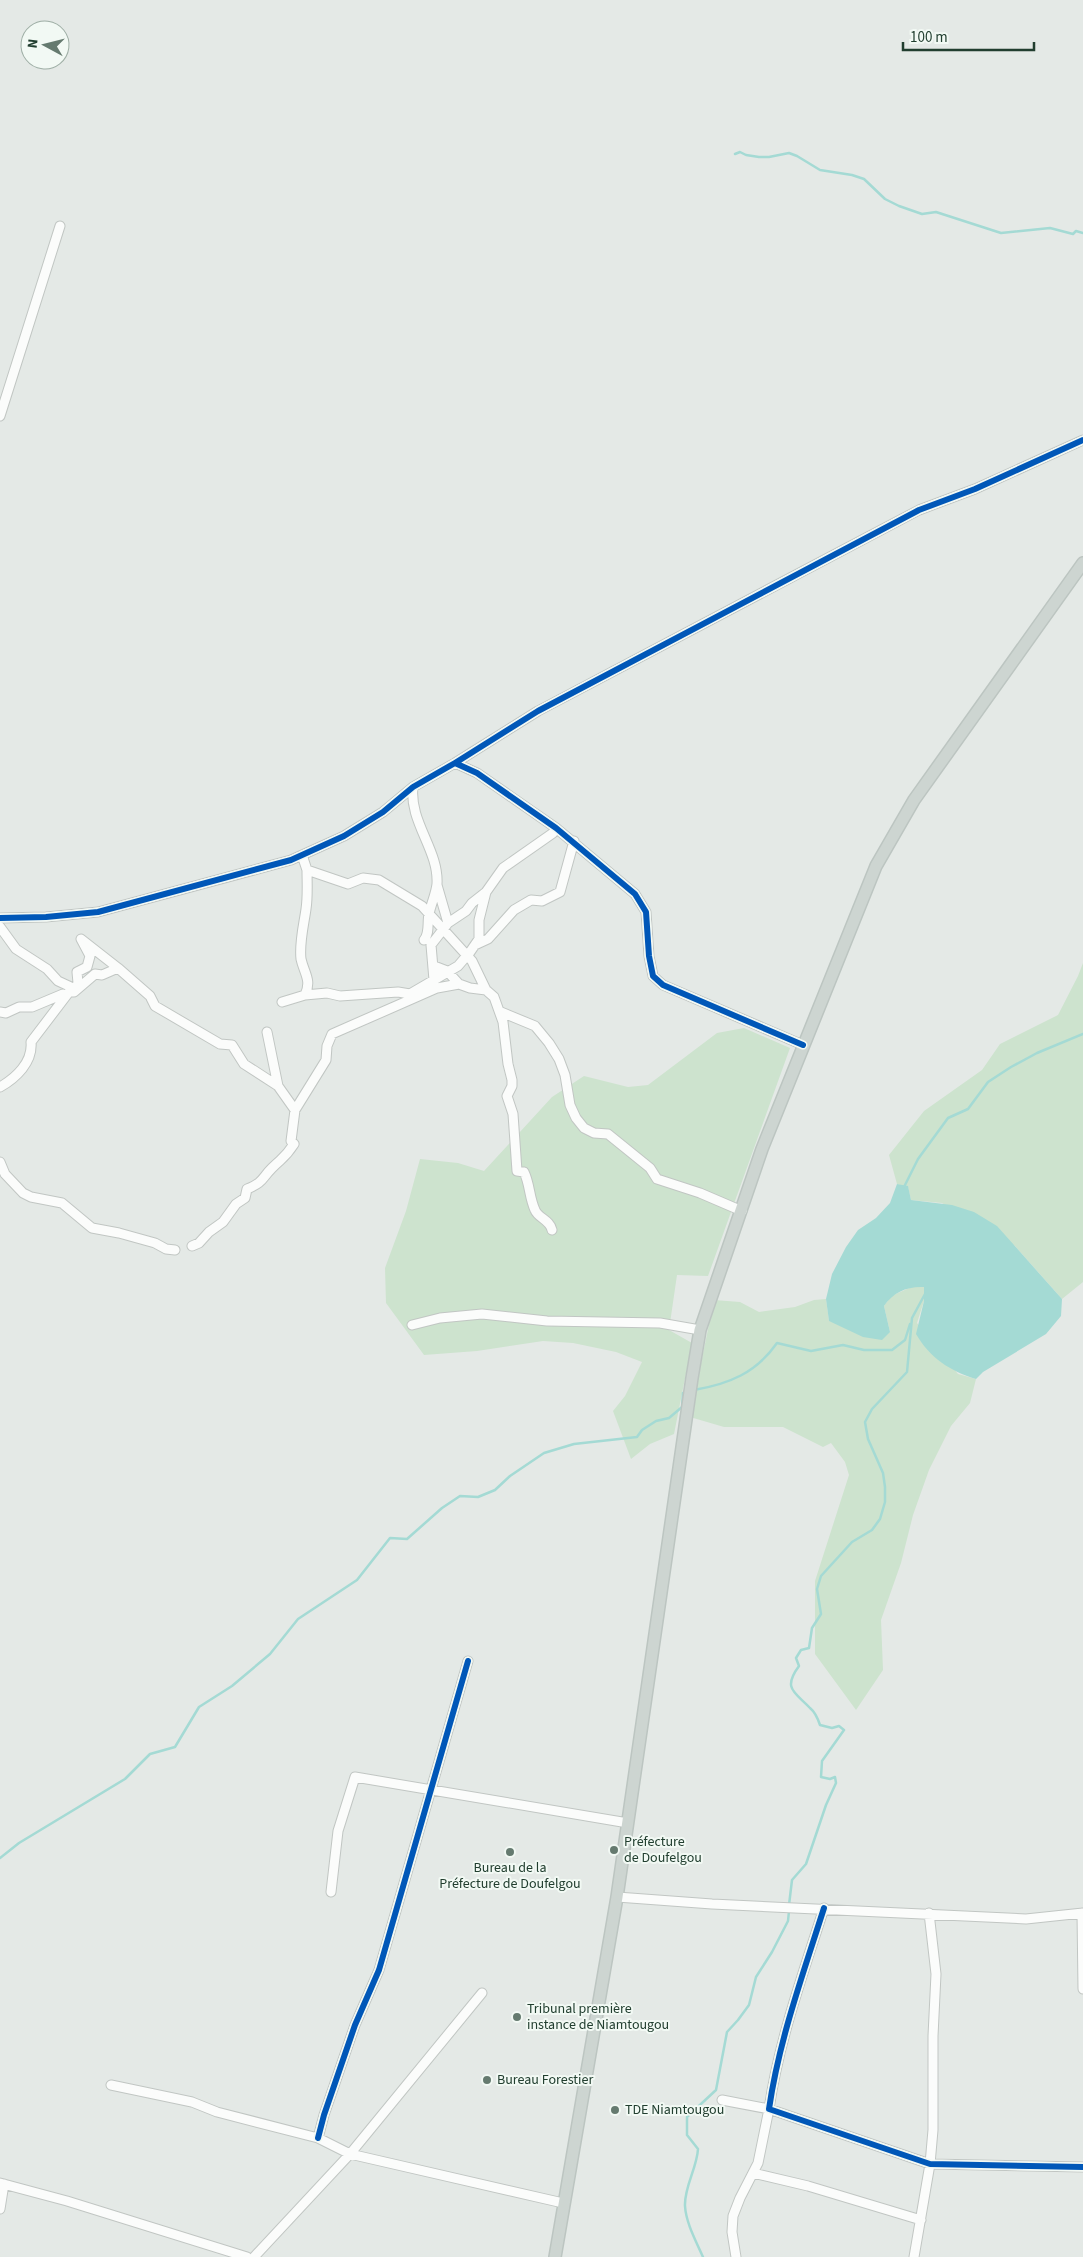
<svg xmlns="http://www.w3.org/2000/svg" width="1083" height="2257" font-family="'Source Sans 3',sans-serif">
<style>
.green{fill:#cde3ce}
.water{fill:#a4dad4}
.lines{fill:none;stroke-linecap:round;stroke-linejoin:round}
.stream{stroke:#a4dad4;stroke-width:2.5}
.minor-casing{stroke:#c1c6c3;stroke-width:11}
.major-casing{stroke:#bcc5c1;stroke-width:14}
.minor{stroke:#fbfcfb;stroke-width:9}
.major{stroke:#cdd5d1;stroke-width:11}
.cycleway-casing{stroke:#f2f9f4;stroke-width:9}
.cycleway{stroke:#0057b8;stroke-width:6}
.poi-dot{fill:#657a6f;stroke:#f2f9f4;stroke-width:2}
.labels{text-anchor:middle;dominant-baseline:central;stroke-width:4;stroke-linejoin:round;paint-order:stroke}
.poi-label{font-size:14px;fill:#213e2f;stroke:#f2f9f4;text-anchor:start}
</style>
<rect width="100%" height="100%" fill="#e4e9e6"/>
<path class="green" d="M1083,963V1282L1062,1299L1015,1246L942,1203L911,1200L908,1187L897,1184L889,1155L924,1111L982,1070L1000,1044L1058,1015L1078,976Z
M744,1028L790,1048L708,1276L677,1275L669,1330L692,1343L674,1434L650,1444L631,1459L613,1411L625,1396L642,1362L616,1352L573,1343L543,1341L477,1351L424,1355L386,1303L385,1268L406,1211L420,1159L458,1163L484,1171L552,1097L584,1076L628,1087L648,1085L717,1033Z
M914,1286L924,1287V1301L917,1323L958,1374L976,1379L970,1403L951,1426L929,1470L913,1515L901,1563L881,1620L883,1670L856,1710L815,1654V1581L849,1475L845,1462L831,1443L823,1447L783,1427H724L690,1417L714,1300L740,1302L759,1312L795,1307L814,1300L826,1299L829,1321L890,1332L884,1306L891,1296Z"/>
<path class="water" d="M897,1184L908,1186L911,1200L952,1205L974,1212L997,1226L1062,1299L1061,1316L1046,1334L983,1372L976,1379C950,1371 930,1358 916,1334L924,1301V1287C908,1286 893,1292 884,1306L890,1332L882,1340L863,1337L829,1321L826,1299L832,1274L846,1247L858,1230L876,1218L890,1203Z"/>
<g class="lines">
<path class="stream" d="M735,154L740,152L746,155L759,157H769L789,153L797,156L820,170L852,175L864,179L885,199L899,206L922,214L936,212L1001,233L1050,228L1073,234L1076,231L1083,233
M904,1187L918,1159L948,1118L968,1109L988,1082L1011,1067L1037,1053L1083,1034
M694,1390C729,1384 756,1373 777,1343L811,1351L843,1345L864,1350H892L905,1340L910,1324
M0,1858L19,1843L125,1779L150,1754L175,1747L199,1707L232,1686L270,1654L298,1619L357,1580L390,1538L407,1539L442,1508L460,1496L478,1497L495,1490L510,1476L544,1453L574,1444L637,1437L642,1430L656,1421L669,1418L682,1407L683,1393L686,1392
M789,1905L792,1880L806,1864L826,1805L836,1783L835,1777L830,1779L821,1777L822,1761L844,1730L839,1726L832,1728L820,1725C818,1719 815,1712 810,1708C795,1692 782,1689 799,1666L796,1658L801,1650L809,1648L812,1628L821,1614L817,1589L821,1576L852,1542L872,1530L880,1519L885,1502V1487L883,1473L868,1439L865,1422L872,1409L907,1372L912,1318L925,1294
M703,2257C696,2241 686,2223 685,2206C684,2187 697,2168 698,2149L687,2135V2117L716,2090L727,2032L738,2020L749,2005L756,1977L772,1952L788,1921L789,1911"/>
<defs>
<path id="minor" d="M0,416L60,226
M455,763L538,711L919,510L975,489L1083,440
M413,787C409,822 439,850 437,884C436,894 431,904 429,914C427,923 430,933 424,940
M302,855L307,870L348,884L363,878L379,880L422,906L472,961L486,990
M437,885L448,923
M0,918L46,917L98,912L291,860L344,836L383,812L413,787L455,763L477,773L556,828L635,894L646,912L649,956L653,976L663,985L803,1045
M0,927L16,949L47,969L58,981L71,987L74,992
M475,945L488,939L514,910L531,900L542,901L560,892L574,841
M434,966L447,971L459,984L470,988L486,990L494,997L503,1022L508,1064L512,1080V1086L507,1096L513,1114L517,1171L524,1172C530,1184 529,1197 535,1210C538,1218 550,1220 552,1230
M434,980L431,945L448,923L466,911L472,903L486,892L503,868L553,833L556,828
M74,991L78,983L77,972L87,967L90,956L81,939L118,968
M305,995C312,980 304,973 301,959C299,943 304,924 306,909C308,896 307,882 307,870
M282,1002L305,995L327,993L340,996L398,992L410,994L458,966L470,952L479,939V920L486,892
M0,1012L6,1013L19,1007H32L63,994L66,996L69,992H74L95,974L102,975L118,968L150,996L155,1006L220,1044L232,1045L244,1064L278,1086
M501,1012L535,1026L549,1043L559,1059L565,1075L570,1105L576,1118L584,1128L594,1133L608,1134L650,1168L657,1179L700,1193L742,1211
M0,1087C16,1078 33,1062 31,1042L66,996
M295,1110L326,1060L327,1046L332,1034L437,988L459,984
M0,1162L5,1174L23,1193L31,1197L62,1203L92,1228L119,1233L155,1243L166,1249L175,1250
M192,1246L199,1243L209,1232L223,1222L236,1204L245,1198L247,1189C264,1182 261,1179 272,1168C283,1157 285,1158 294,1144L291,1141L295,1110L278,1086L267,1032
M412,1325L440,1318L482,1314L547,1321L660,1323L700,1330
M331,1892L338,1831L355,1777L628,1823
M617,1897L712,1904L1026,1919L1083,1913
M824,1908C803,1974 779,2040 769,2109L930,2164L1083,2167
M1082,1913L1083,1989
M111,2085L192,2102L217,2112L318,2138L350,2154L563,2203
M722,2100L769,2109L758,2163L740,2198L733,2216L732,2232L736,2257
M318,2138L324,2115L355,2025L379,1970L468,1661
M753,2173L808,2186L921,2220
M0,2183L67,2201L247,2257
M0,2209L4,2184
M254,2257L350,2154L482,1993
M914,2257L930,2164L933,2130V2036L936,1974L929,1913"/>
<path id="major" d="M555,2257L617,1897L692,1378L700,1330L762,1149L876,866L914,800L1083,563"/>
</defs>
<use href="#minor" class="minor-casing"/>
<use href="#major" class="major-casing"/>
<use href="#minor" class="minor"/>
<use href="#major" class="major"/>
<defs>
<path id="cycleway" d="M455,763L538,711L919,510L975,489L1083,440
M0,918L46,917L98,912L291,860L344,836L383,812L413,787L455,763L477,773L556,828L635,894L646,912L649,956L653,976L663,985L803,1045
M824,1908C803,1974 779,2040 769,2109L930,2164L1083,2167
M318,2138L324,2115L355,2025L379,1970L468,1661"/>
</defs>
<use href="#cycleway" class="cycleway-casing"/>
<use href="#cycleway" class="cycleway"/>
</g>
<g class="poi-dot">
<circle cx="614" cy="1850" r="5"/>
<circle cx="510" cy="1852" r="5"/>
<circle cx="517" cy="2017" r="5"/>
<circle cx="487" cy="2080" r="5"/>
<circle cx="615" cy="2110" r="5"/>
</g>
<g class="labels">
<g class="poi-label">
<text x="624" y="1842">Préfecture<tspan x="624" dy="16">de Doufelgou</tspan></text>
<text x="510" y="1868" text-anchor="middle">Bureau de la<tspan x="510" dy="16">Préfecture de Doufelgou</tspan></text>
<text x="527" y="2009">Tribunal première<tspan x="527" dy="16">instance de Niamtougou</tspan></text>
<text x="497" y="2080">Bureau Forestier</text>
<text x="625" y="2110">TDE Niamtougou</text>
</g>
</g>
<g transform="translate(45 45) rotate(277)"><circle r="24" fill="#f2f9f4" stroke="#9eaea5"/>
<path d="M0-4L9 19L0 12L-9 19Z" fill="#657a6f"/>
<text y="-8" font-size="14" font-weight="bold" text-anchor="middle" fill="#213e2f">N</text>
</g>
<path d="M903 42v8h131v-8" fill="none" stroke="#213e2f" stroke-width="2.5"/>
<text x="910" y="42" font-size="15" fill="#213e2f" stroke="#f2f9f4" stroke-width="4" paint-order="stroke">100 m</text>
</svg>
